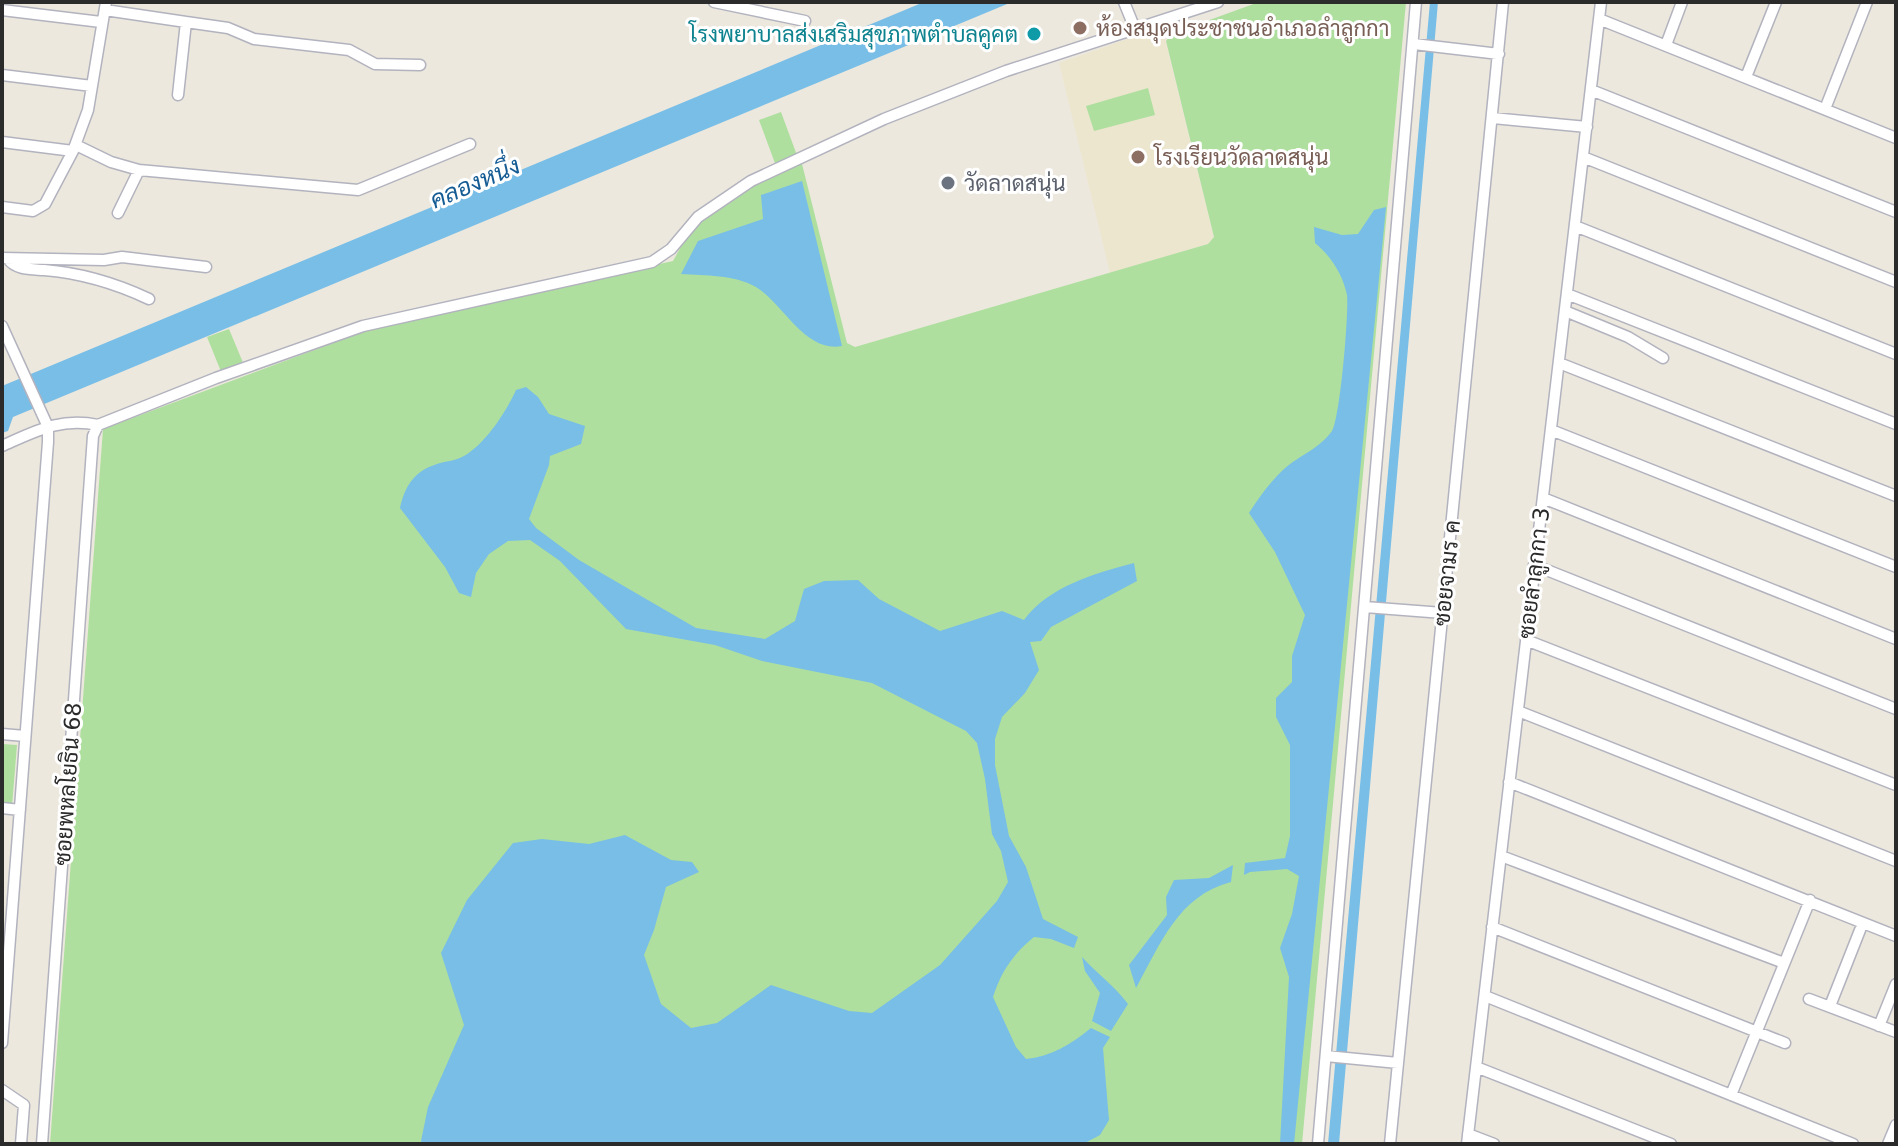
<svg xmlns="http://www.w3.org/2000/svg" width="1898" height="1146" font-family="'DejaVu Sans',Sarabun,sans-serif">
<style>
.education{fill:#ece6cf}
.green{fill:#aedf9e}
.water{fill:#78bee7}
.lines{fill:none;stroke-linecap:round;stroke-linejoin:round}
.street-casing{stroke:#b2b3be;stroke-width:13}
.street{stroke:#fff;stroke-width:10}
.education-dot{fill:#8d6e63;stroke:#fff;stroke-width:3}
.culture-dot{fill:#0f9aa8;stroke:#fff;stroke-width:3}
.worship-dot{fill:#6b7280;stroke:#fff;stroke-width:3}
.labels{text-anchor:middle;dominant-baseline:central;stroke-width:6;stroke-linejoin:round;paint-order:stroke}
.education-label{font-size:22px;fill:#785e54;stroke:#fff;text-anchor:start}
.culture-label{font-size:22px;fill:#0d838f;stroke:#fff;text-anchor:end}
.worship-label{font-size:22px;fill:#5b616d;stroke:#fff;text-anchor:start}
.street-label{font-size:22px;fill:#2b2b2b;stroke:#fff}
.water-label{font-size:24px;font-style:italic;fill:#165c94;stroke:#fff}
</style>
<rect width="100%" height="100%" fill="#ece8de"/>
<path class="education" d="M1162,27L1214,238L1208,244L1110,273L1059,63Z"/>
<path class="green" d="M1259,2H1406L1302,1144H50L103,429L381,325L673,261L694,223L744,186L801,160L847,343L855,347L1208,244L1214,237L1166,41L1171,34Z
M1148,88L1155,115L1094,131L1086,106Z
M781,112L798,158L776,166L759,120Z
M229,329L244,365L222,374L207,337Z
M2,744L17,745L12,806H2Z"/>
<path class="water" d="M924,2H1012L13,417L8,431L2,433V386Z
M1430,2H1438L1339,1144H1328Z
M802,181L842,346C805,353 783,303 756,287C733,274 706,276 681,274L698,241L763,219L761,195Z
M1386,207L1294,1144H1280L1289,977L1280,948L1292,914L1299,876L1287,869L1250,872L1244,875L1245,863L1285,858L1290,836V745L1276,717V698L1292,682V656L1305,615L1275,552L1249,513C1259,497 1270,482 1284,469C1300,455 1319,449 1332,431C1340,419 1349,313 1347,295C1343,275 1331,256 1315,243L1314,227L1342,235L1358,234L1374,210Z
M526,387L538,397L549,414L585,426L581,444L550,456L549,465L529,519L536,528L579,560L696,628L765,639L795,621L804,589L824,581L858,580L879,599L940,631L1002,611L1024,620C1048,587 1095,573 1134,563L1137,581L1051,627L1041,641L1030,642L1039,670L1025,693L1002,717L995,739V765L1009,836L1026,867L1043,919L1078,937L1074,948L1051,939L1034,937C1013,954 1001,972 993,997L1016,1047L1026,1059C1050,1057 1072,1044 1091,1028L1110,1037L1103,1048L1109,1120L1100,1135L1083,1144H423L421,1141L428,1107L464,1025L441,953L467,900L513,843L542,839L589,844L625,835L671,860L692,862L699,872L666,887L654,930L644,955L661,1004L691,1028L717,1023L771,985L849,1011L872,1013L940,965L997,901L1008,882L1001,851L992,834L985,779L977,743L966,731L872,683L762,661L715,645L626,629L560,561L530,540L508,541L489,554L476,573L471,597L459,593L445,567L400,508C405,486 414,471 437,464C445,461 455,461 462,457C484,446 506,412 516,390Z
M1233,865L1231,882C1178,896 1161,943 1136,988L1129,965L1167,915L1166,897L1174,880L1209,878Z
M1082,957C1097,974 1114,985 1128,1004L1111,1031L1092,1021L1100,993L1085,971Z"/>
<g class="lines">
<defs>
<path id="street" d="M714,2L805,21
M1124,2L1135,29
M2,10L101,22
M105,10L186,22L178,95
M1599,19L1896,138
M186,22L228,28L254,39L349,50L375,64L420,65
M1414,44L1499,54
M1666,45L1682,2
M2,75L92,86
M1746,77L1776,2
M1591,90L1896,212
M1825,109L1867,2
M1493,118L1587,127
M2,142L73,151
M76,145L111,162L139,170L358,190L470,144
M1583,157L1896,282
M2,207L33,211L45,204L73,151L88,110L106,2
M118,213L139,170
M1575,226L1896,354
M2,258L104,260L122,257L206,267
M8,259C16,270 31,269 44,270C82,273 115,283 149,299
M1567,294L1896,424
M1565,311L1628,337L1663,358
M2,326L48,427V442L2,1043
M1559,363L1896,496
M1551,430L1896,567
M2,446C36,431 61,417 98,425L216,378L363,326L652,262L671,249L698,217L751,181L884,119L1006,71L1218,2
M1543,498L1896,639
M1534,565L1896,709
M1365,607L1443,613
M1526,640L1896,785
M1518,711L1896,861
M2,734L25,736
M1509,782L1896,936
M2,808L20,810
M1501,856L1784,963
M1492,927L1785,1043
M1485,996L1853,1144
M1809,999L1896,1032
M1830,1006L1860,930
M1879,1026L1896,984
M1326,1056L1398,1063
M1476,1067L1671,1144
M2,1090L24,1105L21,1144
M1731,1095L1810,900
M1468,1134L1494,1144
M42,1144L93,436L98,425
M1318,1144L1416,2
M1390,1144L1503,2
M1467,1144L1601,2
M1888,1144L1896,1125"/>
</defs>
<use href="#street" class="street-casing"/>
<use href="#street" class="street"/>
</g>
<g class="education-dot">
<circle cx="1080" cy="28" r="8"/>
<circle cx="1138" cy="157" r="8"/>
</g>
<circle class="culture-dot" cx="1034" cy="34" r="8"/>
<circle class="worship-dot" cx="948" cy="183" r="8"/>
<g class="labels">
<g class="education-label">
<text x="1096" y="28">ห้องสมุดประชาชนอำเภอลำลูกกา</text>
<text x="1154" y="157">โรงเรียนวัดลาดสนุ่น</text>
</g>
<g class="culture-label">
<text x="1018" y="34">โรงพยาบาลส่งเสริมสุขภาพตำบลคูคต</text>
</g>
<g class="worship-label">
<text x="964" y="183">วัดลาดสนุ่น</text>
</g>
<g class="street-label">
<text transform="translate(1447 573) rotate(-84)">ซอยจามร ค</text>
<text transform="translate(1534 573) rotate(-83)">ซอยลำลูกกา 3</text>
<text transform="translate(68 784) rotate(-86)">ซอยพหลโยธิน 68</text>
</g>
<g class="water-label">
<text transform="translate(475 183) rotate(-23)">คลองหนึ่ง</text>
</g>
</g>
<rect width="1898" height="1146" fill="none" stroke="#2b2b2b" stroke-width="8"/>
</svg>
